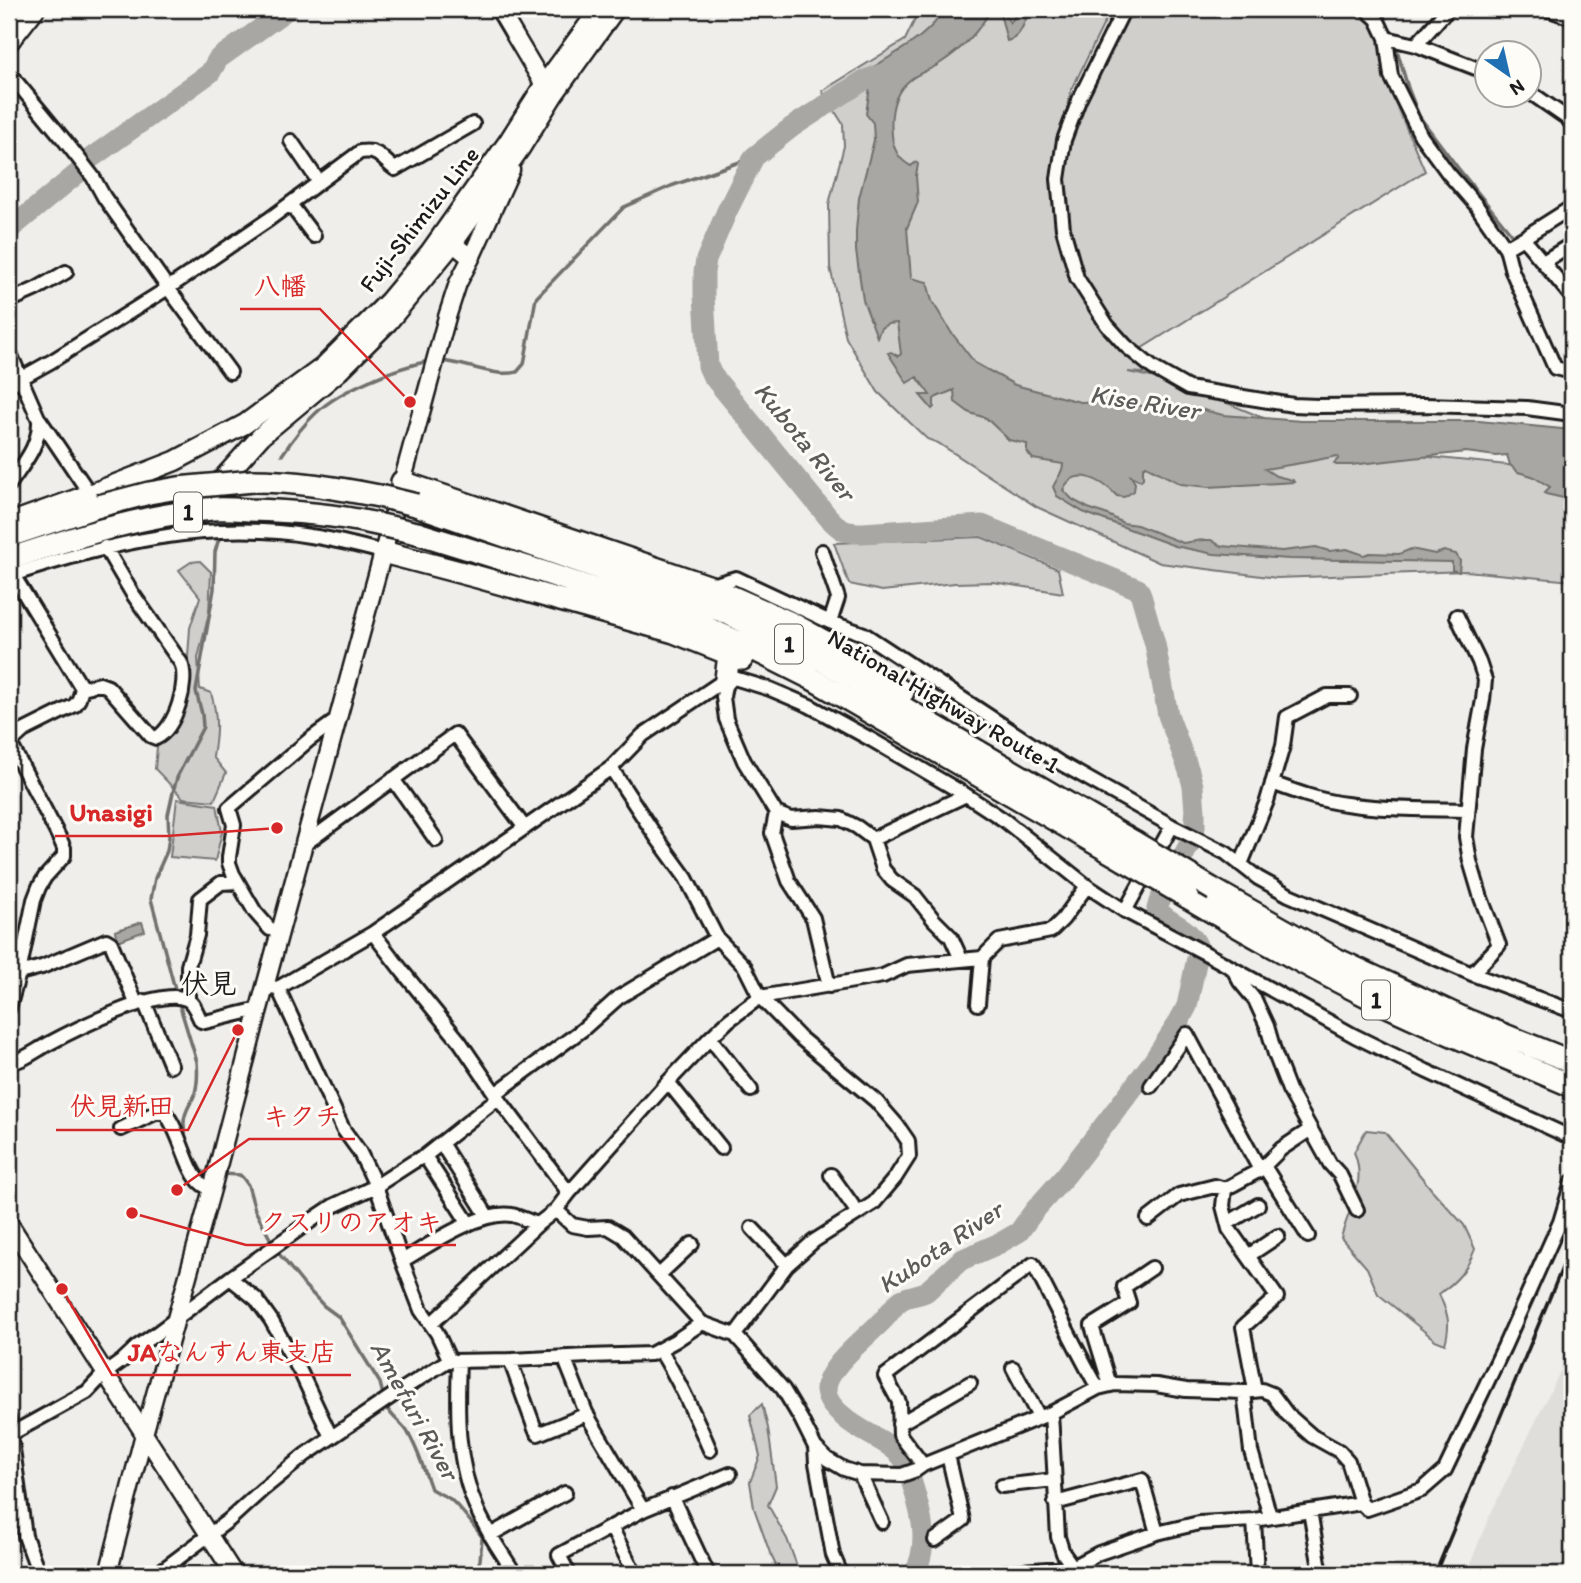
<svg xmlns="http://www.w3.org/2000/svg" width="1581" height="1583" font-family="Itim,'Klee One',sans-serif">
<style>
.built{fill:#e0deda}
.green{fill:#d0cfcc;stroke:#767674;stroke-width:2;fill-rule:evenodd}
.water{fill:#a8a7a3;stroke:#706f6d;stroke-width:2}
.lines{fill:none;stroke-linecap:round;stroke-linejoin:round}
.stream{stroke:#706f6d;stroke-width:3.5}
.river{stroke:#a8a7a3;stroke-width:21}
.minor-tunnel{stroke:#d0cecb;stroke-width:12;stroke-dasharray:12 6;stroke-linecap:butt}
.minor-casing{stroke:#1c1c1c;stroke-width:18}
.tertiary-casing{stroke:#1c1c1c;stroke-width:21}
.secondary-casing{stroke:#1c1c1c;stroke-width:23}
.trunk-casing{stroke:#1c1c1c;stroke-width:26}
.minor{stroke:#fdfcf7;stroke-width:12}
.tertiary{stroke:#fdfcf7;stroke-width:16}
.secondary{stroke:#fdfcf7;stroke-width:18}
.trunk{stroke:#fdfcf7;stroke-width:21}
.rail{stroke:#1c1c1c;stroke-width:3.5}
.trunk-bridge-casing{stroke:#1c1c1c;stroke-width:26;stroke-linecap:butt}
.trunk-bridge{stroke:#fdfcf7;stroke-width:21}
.labels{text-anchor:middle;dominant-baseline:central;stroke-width:6;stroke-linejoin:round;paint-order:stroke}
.shield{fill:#fdfcf7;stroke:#605f5e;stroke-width:2}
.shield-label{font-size:23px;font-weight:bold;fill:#1c1c1c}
.street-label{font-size:24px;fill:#1c1c1c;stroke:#fdfcf7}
.water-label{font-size:26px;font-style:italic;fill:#5b5b59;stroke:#fdfcf7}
.quarter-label{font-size:28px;font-weight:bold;fill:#1c1c1c;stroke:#fdfcf7}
.leader{fill:none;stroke:#d62828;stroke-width:2.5}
.callout-dot{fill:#d62828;stroke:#fdfcf7;stroke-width:2.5}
.callout-label{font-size:26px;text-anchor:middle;font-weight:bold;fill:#d62828;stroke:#fdfcf7;stroke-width:6;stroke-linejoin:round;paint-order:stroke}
</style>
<rect width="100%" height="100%" fill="#f0eeea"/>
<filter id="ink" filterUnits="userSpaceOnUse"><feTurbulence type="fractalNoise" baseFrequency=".0143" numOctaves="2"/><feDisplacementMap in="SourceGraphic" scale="14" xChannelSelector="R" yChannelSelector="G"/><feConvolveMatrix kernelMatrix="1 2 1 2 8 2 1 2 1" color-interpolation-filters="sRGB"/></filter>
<g filter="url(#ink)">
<path class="built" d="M1572,1347V1574H1466L1489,1517Z"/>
<path class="green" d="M920,9H1111L1071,91L1052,181L1059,220L1074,114L1124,9H1363L1380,25L1386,81L1425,171L1136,352L1157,374L1128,372L1178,383L1315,439L1429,457L1547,469L1572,488V581L1466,571L1277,578L1160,563L1037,507L938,443L927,439L878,392L846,338L830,267L829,204L844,146L843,124L822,91L905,40ZM1072,262L1125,339L1087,302Z
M981,537L1058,569L1063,593L993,582L955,583L882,591L849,584L834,543Z
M200,561L211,572L209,613L198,658L200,689L211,693C218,716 217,733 213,757L226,773L214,801L183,798L155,769L157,747L176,726L185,699L190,628L200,597L179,570L191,562Z
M177,799L217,805L222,832L215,861L170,857Z
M1366,1130L1385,1132L1432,1190L1464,1225L1475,1249C1467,1270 1457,1281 1439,1294C1448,1314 1451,1323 1445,1344L1435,1340L1378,1294L1367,1268L1341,1238C1349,1207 1367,1183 1354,1152Z
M762,1404L768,1428L776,1486L768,1505L787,1539L800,1574H780L770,1553L754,1508L750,1482L760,1456L750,1415Z"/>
<path class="water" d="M944,9H991C979,32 961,50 939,64C930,70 918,73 910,80C893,93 890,115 892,135C893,148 899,160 911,166L916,162L918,164L916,176L918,202L907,228L911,278L927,282L932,301L951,332L975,363L1015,385L1080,402L1126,401L1163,413L1179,417L1196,408L1223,415L1302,421H1479L1572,430V500L1546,494L1544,493L1550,487L1532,476L1518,472L1510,465L1507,455L1496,456L1466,452L1351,465H1336L1334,463L1339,458L1337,456L1307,462L1265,469L1276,476L1293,480L1294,482L1209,487L1181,484L1146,466L1143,468V478L1141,481L1131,476L1135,483L1134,491L1124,497L1117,496C1103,481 1075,464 1063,490L1073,500L1088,508L1108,515L1123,523L1137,525L1183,543L1203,540H1211L1221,546L1282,551L1316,547L1329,551L1347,549L1364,555L1370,553L1399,554L1411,549L1435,554L1444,551L1456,554L1460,561L1459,572L1452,570V562L1290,559L1214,554L1175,546L1083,512L1057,496L1053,487C1056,479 1063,473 1063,464L1033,459L1027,452V444L1009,440L986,418L970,413L955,402L954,390L937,397L934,399V407L932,409L920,395H930L917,377L907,383L888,353L891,352L898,356L901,354L897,323L888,324L881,328L877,337L863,300L856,251V231L859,198L874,140L873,123L866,114L870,86L866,72C892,54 929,38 944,9Z
M999,9H1002L1010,23L1020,9H1031C1023,21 1023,37 1007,41Z
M142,922L145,931L118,941L115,931Z"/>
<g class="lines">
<path class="stream" d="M1376,9L1386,21L1392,36
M1395,43L1408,88L1419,116L1458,168L1572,309
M440,361C464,362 495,378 517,372L524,364L536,298L624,207L671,186L754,157
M282,455C292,440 303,425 316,413C341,389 395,368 429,361
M176,993L151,899L155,878L167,851L169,837L168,815L174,788L178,775L203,727L202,714L196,691L214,589L215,552L219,538
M178,1000L197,1062C198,1074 198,1085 194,1096C190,1105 184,1112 184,1122C183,1138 193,1156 201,1170L203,1172L212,1173
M220,1174L240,1175L243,1178L248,1185L255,1210L276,1250L305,1286L324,1306L339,1317L380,1383L384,1399
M386,1406C390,1416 401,1422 407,1431C418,1449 424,1470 431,1489C437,1493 444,1495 450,1499C464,1511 499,1557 505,1574
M475,1574L480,1560L482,1539"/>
<path class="river" d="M894,70L863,81L792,127L754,157L727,211L706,260L704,272V295L708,366L712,375L828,517C841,531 844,533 863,533L982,525L1138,589L1140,592L1155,644L1168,715L1189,771L1193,786L1195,812V827L1189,845L1159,902L1157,909C1169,925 1186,924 1197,945
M91,158L210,73L218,59L288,9
M9,230L78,173
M914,1574C934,1539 916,1497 905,1461C890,1440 862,1434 844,1417C836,1411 827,1401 826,1391C825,1368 868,1336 883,1320C889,1314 894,1305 901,1300C909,1295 919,1296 927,1291L961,1260L1000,1243L1019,1232L1034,1211L1066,1175L1152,1063L1177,1025L1187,1006L1197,958"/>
<path class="minor-tunnel" d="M1566,1226L1572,1229"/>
<defs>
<path id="minor" d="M1124,9L1079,100L1064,140L1058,179L1063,229L1077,278L1107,325L1126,346L1153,368L1188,388L1293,405L1318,406L1424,405L1527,408L1572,414
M1366,9L1377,19L1386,38L1416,45L1486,72
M1547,9L1572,18
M1386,38L1391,76L1421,136L1448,173L1476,205L1506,248L1523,238
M1416,45L1448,9
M9,73L65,141L93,177L104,197L168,288L230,372
M1528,91L1567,118L1572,124
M291,141L319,182
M290,204L314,236
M1572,207L1523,238L1572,297
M1506,248L1512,271L1555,368L1572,372
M1543,262L1572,244
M9,301L36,289L66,272
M9,351L39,420C40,446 23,464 9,485
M9,385L52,361L168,288L268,220L360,152C380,149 381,159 395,169L473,124
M40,420L90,494
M822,551L838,598L830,622
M9,576C106,544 206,519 310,536C334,539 359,546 383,552
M708,586L736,578L830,622L864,634L1060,763L1172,826L1226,853L1258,878L1289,895L1472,974L1572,1011
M1457,616L1479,662L1485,680L1483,700L1474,749L1466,837L1470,861L1481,898L1499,945L1472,974
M726,679L723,697L726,719L744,761L776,813L772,833L789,881L813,918L829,986
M82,688L100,684L108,687L151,736L156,738C176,728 189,682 181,663L132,593L105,547
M9,743H10L60,839L64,848V856L45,877L39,887L34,900L19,973L9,1008
M10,743L23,731L75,705L79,699L82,688L13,575
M611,768L657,838L686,878L717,938L745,967L760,997L799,1037L876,1101L897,1125L908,1141L909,1156L895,1178L874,1203L814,1241L787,1265L735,1335
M393,779L436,840
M1272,783C1296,792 1321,801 1346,804C1386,810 1427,809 1467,810
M776,813L791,819L819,817L841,819L857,827L873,839L883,869L892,880L915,896L934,920L951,937L961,959
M873,839L966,795
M305,844L455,734L525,828
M1241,864L1267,801L1283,746L1287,717L1327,696H1350
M1125,911L1172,826
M281,931L270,929L255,912L233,874L229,863V857L234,825L229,808L309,740L338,719
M373,933L403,972L460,1042L498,1098L569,1193
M1233,969L1240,982L1255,1000L1267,1026L1275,1054L1289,1090L1330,1164L1340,1175L1357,1210
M19,973L42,967L106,940L111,943L136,1003
M270,987L278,988L373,933L611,768L643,735L726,679L734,678L770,689L810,706L872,740L966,795L1004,820L1087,886L1125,911L1205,953L1355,1036L1426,1071L1572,1138
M278,988L343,1129L359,1151L368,1169L376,1186L402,1261L421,1310L437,1333L450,1361L512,1360L588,1356L651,1354L675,1341L702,1323L735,1335L783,1389L801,1419L815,1447L827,1459L844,1469L860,1474L902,1475L916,1470L923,1465L1051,1413L1098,1388L1115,1384L1156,1385L1186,1390L1244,1392L1262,1390L1272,1394L1287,1414L1312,1436L1339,1451L1348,1461L1361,1503L1367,1509L1422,1490L1445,1470L1504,1347L1560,1222L1572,1182
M188,999V966L197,935L200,899L221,883L237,882
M144,1001L171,1066
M978,1004L982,958L999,941L1051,931L1063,919L1087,886
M710,1038L751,1090
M9,1063C23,1061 35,1051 48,1044C74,1030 159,987 186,999C194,1002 197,1014 201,1021L205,1022L259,1009
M668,1082L721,1148
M1151,1086L1187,1034L1260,1170
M495,1094L582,1030L619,997L717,938
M121,1129L155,1113H165C180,1130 187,1173 202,1184C204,1186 209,1188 212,1189
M441,1143L488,1217
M425,1156L469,1224
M1264,1166L1308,1236
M831,1175L858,1213
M556,1210L572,1225L588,1228L608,1227L623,1236L702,1323
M1148,1219L1179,1195L1215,1186L1225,1189
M1228,1223L1258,1205
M752,1228L787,1265
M1248,1256L1278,1236
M402,1261C429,1245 480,1210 512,1215C521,1217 530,1222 538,1224
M659,1275L692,1244
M230,1278L256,1299L271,1320L301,1373L331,1437
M431,1324L538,1224L556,1210L569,1193L668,1082L710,1038L729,1020L760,997L883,976L907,965L982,958
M660,1350C680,1382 695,1415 710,1450
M564,1357L587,1415L643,1510
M510,1360L535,1429L538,1434L587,1414
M459,1361C457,1411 456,1462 477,1509C487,1533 502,1553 515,1574
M1013,1368L1039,1417
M1110,1385L1092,1326L1129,1303L1124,1287L1152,1268
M1255,1390L1243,1327L1277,1297L1229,1229L1223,1206L1225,1189L1260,1170L1281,1149L1311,1129
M1244,1392L1251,1451L1270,1516
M1051,1413L1058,1537L1063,1553L1078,1574
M9,1420L25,1536L39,1574
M899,1424L970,1383
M11,1434L87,1392L104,1374L122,1361L138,1346L157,1333L230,1278L315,1218L333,1206L376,1186L413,1162L425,1156L498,1098
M815,1447L816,1463L833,1555L841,1574
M923,1465L900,1435L899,1402L885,1376L1033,1264C1055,1305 1075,1348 1098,1388
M860,1474L882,1522
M1002,1486L1054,1480
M672,1497L708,1574
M1055,1503L1142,1480L1157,1533
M1310,1511L1321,1574
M1254,1520L1257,1574
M490,1535L565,1493
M935,1540L963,1520L948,1455
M997,1573L1073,1567L1099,1553L1157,1533L1199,1523L1254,1520L1361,1503
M157,1574L229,1520L262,1490L305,1455L395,1394L449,1360
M569,1574L559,1555L611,1527
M635,1574L611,1527L643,1510L730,1474"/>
<path id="tertiary" d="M499,9L544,85L553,92
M471,258L511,170
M9,1223L234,1574
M108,1574L144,1434L212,1189L259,1009L447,317L458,283L471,258L444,236"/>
<path id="secondary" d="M9,42L35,9
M194,511L261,436L339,371L388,322L453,243L521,147L554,94L615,9
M9,523L90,494L175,461L245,424L323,367L389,301L430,252L508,142L544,85L600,9"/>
<path id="trunk" d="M253,481C295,481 337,488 379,496
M402,482L708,586L789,622L827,643L903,692
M416,505L725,612L820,659L1134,842
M417,533L540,571L669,614L694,622L745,645L811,678L1124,860
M9,536L99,506
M383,552L478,577L674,632L742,659
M9,559C75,537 142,515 212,509C224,508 237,509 249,510C291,511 331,514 372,523
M726,679L729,654
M1214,890L1336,959L1467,1020L1572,1062
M1187,897C1248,933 1308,967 1371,998C1436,1030 1505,1057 1572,1086"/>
</defs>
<use href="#minor" class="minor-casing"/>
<use href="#tertiary" class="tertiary-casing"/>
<use href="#secondary" class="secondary-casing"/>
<use href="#trunk" class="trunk-casing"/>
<use href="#minor" class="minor"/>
<use href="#tertiary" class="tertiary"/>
<use href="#secondary" class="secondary"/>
<use href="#trunk" class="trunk"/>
<path class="rail" d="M1435,1574L1572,1244"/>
<defs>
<path id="trunk-bridge" d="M379,496L416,505
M99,506L149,493L178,488L253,481
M372,523L417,533
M1134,842L1214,890
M1124,860L1187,897"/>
</defs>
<use href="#trunk-bridge" class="trunk-bridge-casing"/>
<use href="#trunk-bridge" class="trunk-bridge"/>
</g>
</g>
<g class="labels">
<g class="shield">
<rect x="174" y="492.5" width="28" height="39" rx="5"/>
<rect x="775" y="624.5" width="28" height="39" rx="5"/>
<rect x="1362" y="980.5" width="28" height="39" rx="5"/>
</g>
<g class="shield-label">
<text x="188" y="512">1</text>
<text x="789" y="644">1</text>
<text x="1376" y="1000">1</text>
</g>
<g class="street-label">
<text transform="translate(419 219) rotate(-52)">Fuji-Shimizu Line</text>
<text transform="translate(944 701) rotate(30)">National Highway Route 1</text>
</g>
<g class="water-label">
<text transform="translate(1145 402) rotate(9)">Kise River</text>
<text transform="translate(805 441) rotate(51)">Kubota River</text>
<text transform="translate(940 1247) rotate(-34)">Kubota River</text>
<text transform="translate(415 1410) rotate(61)">Amefuri River</text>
</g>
<g class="quarter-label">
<text x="209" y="983">伏見</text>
</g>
</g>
<path class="leader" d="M410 402L320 309H240M277 828L167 836H55M238 1030L188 1130H56M177 1190L249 1139H355M132 1213L246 1245H456M62 1289L112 1375H351"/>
<g class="callout-dot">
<circle cx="410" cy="402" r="7"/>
<circle cx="277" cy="828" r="7"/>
<circle cx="238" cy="1030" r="7"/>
<circle cx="177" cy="1190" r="7"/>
<circle cx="132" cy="1213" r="7"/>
<circle cx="62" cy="1289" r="7"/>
</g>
<g class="callout-label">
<text x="280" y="295">八幡</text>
<text x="111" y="821">Unasigi</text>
<text x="122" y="1115">伏見新田</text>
<text x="302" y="1125">キクチ</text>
<text x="351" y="1231">クスリのアオキ</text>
<text x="232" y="1361">JAなんすん東支店</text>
</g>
<rect width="1581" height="1583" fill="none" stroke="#fdfcf7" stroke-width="35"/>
<rect x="18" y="18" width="1546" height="1548" fill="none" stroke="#1c1c1c" stroke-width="2.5" filter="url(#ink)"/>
<g transform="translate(1508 74) rotate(146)"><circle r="33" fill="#fdfcf7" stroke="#a3a29f" stroke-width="2"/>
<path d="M0-5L12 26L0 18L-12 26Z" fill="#1f6fb2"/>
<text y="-10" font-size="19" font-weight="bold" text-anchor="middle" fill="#1c1c1c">N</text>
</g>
</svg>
